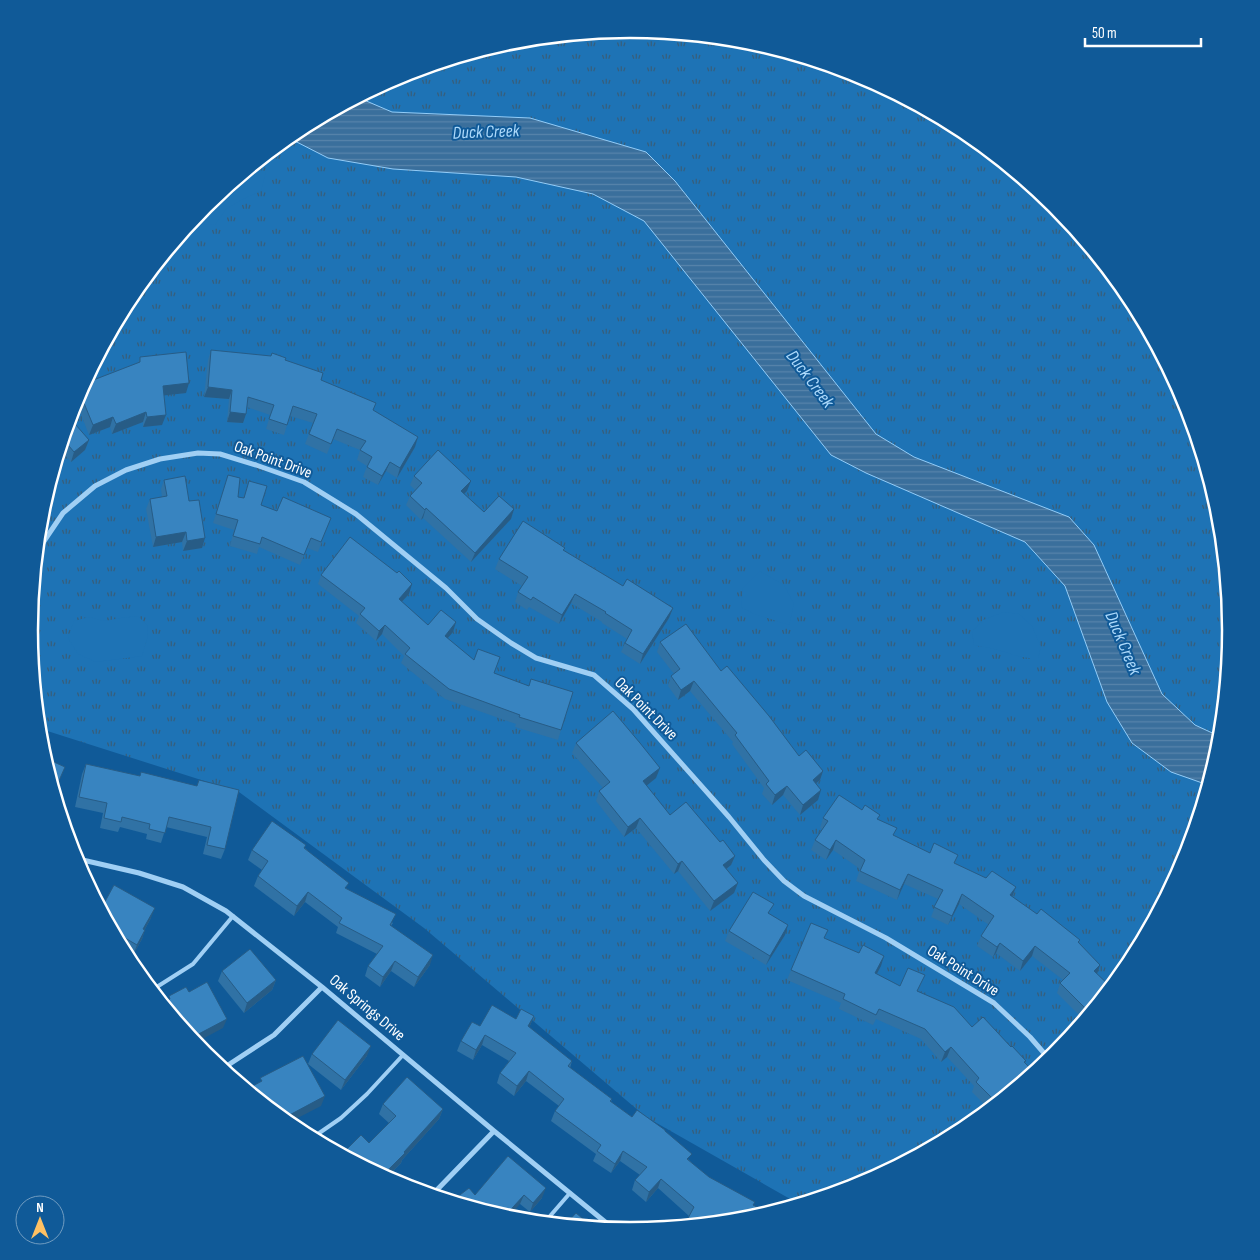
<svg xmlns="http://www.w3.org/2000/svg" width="1260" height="1260" font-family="'Sofia Sans Condensed',sans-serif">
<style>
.grass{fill:url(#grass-tufts)}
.green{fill:#1e73b5}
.water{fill:url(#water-rules);stroke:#92ccf8}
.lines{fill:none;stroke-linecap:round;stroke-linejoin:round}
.lane{stroke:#a0cff4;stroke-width:4}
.street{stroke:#a0cff4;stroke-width:5}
.wall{fill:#3072a5}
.shaded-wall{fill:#275c86}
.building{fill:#3884c0;stroke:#275c86}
.labels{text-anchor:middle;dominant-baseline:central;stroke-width:4;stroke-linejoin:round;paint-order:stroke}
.street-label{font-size:16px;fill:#fff;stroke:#105a98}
.water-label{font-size:18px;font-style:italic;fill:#acd9fb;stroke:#105a98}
.rim{fill:none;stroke:#fff;stroke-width:2.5}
</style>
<defs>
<pattern id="grass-tufts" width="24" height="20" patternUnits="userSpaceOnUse" patternTransform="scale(1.25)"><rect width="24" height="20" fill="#1e73b5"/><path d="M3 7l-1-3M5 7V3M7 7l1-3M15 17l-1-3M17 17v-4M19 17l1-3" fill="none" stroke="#375e7b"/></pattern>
<pattern id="water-rules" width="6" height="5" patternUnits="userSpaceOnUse" patternTransform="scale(1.25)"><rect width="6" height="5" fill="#3a6f9c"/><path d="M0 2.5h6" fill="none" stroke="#5885ab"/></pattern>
</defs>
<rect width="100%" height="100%" fill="#105a98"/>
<path class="grass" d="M630,29L748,40L860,75L964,130L1055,205L1130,296L1186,400L1220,513L1231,630L1220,748L1185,860L1130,964L1055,1055L964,1130L860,1186L799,1204L646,1117L424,928L239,792L38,728L29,630L40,512L75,400L130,296L205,205L296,130L400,74L513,40Z"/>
<path class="green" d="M249,169L266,171L261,191L241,200L226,209L215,225L200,224L194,218L205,205Z
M760,571L784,585L794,604L789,625L752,613L741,607L743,588Z
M1004,612L1019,614L1032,626L1041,647L1038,658C1021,659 1010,653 994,649C988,647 981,647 974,645L972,632L983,620Z
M138,616L148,626L147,639L142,656L96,662L78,654L68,638L74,621L89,617L104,621L121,618Z"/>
<path class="water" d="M357,97L392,112L530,118L646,152L675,181L876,434L914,457L1069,517L1094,545L1162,694L1195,725L1221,737L1220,748L1208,785L1171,772L1132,743L1107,702L1065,586L1025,542L866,473L831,455L644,221L593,194L516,177L393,169L328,158L287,137L296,130Z"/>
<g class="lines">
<path class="lane" d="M152,990L193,964L233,916
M312,1138L341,1118L367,1094L403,1055
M544,1223L570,1193"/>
<path class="street" d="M36,553L63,513L95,486L126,470L160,459L198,453L220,454L256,465L304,482L356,514L446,588L477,619L511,643L536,658L594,675L633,709L729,817L764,860L784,881L804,896L886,938L994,1003L1030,1037L1050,1060
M74,858L139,873L183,887L226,911L322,987L494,1131L615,1230
M222,1069L274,1035L322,987
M432,1195L494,1131"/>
</g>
<path class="wall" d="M211,350L285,360L373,411L415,447L397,478L386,471L378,485L363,477L367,466L357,460L360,450L333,439L327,454L305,444L313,423L290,416L284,435L266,429L270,415L247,407L246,414L243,423L227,422L229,399L204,397L208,360Z
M140,357L186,393L164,395L162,425L143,427V422L112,434L110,427L89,435L75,399L83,384L138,363Z
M69,417L89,440L85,450L71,462L60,449Z
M228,475L238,497L243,498L249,481L261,505L277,511L331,518L318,552L307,548L300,565L259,547L257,554L230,546L234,530L213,523Z
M414,476L467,491L464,494L484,512L514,509L511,519L471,562L423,518L421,520L406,505L410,496L415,490L410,485Z
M164,480L189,501L202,548L183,551L182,542L153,547L146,509L150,499L162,497L161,489Z
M565,548L564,550L623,586L673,608L669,618L640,664L621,652L625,643L627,639L602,623V622L571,603L559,624L529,607L527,610L515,602L518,592L522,586L495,569L499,559Z
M321,575L409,594L402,602L428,625L456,622L453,632L447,639L474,660L494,673L561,730L558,740L515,727L516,724L445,699L401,663L404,656L382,634L376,641L356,623L359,616L318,584Z
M660,642L721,671L799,756L823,771L820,780L816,784L818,800L800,815L783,795L772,805L762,794L764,788L732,744L733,742L690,691L678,700L668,686L671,676L674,674L657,652Z
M576,743L656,778L646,785L670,815L720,842L735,856L731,865L727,869L738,883L734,893L710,911L678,871L674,874L636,828L624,837L596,801L599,791L603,788L572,753Z
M86,764L140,776L197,786L199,780L225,849L221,859L203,854L207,837L166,827L161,843L146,839L147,834L120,827L118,832L100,828L103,813L75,807L82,774Z
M862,810L880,815L878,819L894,836L930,853L958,855L955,863L986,878L1016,887L1012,897L1037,914L1080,940L1079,943L1100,965L1097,974L1111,987L1084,1020L1057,993L1060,983L1063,980L1032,956L1020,971L996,953L993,957L977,946L981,936L989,925L959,904L948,925L931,917L938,899L904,884L897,900L856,881L860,869L833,850L826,860L811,850L815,840L822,829L820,828L823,818Z
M305,848L347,889L393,923L391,926L430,965L414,987L391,971L380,987L365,976L368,966L377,954L336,933L338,927L305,902L294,916L254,886L258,876L262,870L248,860L252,850Z
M101,909L151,918L145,929L142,939L133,955L122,948Z
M770,914L785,935L766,965L725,941L729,931Z
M824,939L859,953L884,956L877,974L900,986L921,985L918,991L972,1027L1011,1047L1026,1061L1025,1063L1034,1072L989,1109L972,1092L974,1086L947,1057L941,1062L921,1039L876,1019L873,1025L839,1009L841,1003L787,980L791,970Z
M222,971L276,980L272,990L244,1013L218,981Z
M534,1016L529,1028L572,1061L570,1068L612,1099L611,1102L632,1117L665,1131L689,1160L747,1220L685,1226L689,1216L658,1188L646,1202L632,1190L635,1180L640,1175L620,1161L611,1173L593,1161L596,1154L551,1121L555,1111L559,1106L526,1081L514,1096L497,1083L500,1073L509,1061L482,1045L473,1060L457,1051L461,1041L480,1026L516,1019Z
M312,1054L367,1056L341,1090L308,1064Z
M383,1104L443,1109L439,1119L402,1160L401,1163L386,1178L345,1156L347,1149L369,1143L389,1123L379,1114Z
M508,1156L542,1198L530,1212L520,1204L475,1195Z"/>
<path class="shaded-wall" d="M189,383L186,393L159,396L163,386Z
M208,387L232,390L229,399L204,397Z
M146,412L143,422L112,434L116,424Z
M230,412L246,414L243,423L227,422Z
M166,415L162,425L143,427L147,417Z
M113,417L110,427L89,435L93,425Z
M418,437L415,447L397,478L400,468Z
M64,440L60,449L59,450L62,441Z
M89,440L85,450L71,462L74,452Z
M390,462L386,471L378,485L382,476Z
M471,481L467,491L457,501L461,491Z
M426,508L423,518L421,520L425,510Z
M514,509L511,519L471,562L475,553Z
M186,532L182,542L153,547L156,537Z
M205,538L202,548L183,551L187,541Z
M412,584L409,594L395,609L399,599Z
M575,594L571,603L559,624L562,615Z
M673,608L669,618L640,664L643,654Z
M456,622L453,632L441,646L445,636Z
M385,625L382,634L376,641L379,631Z
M694,681L690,691L678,700L681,690Z
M660,768L656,778L640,791L643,781Z
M823,771L820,780L809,789L813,780Z
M787,786L783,795L772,805L775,795Z
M821,790L818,800L800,815L803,805Z
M640,818L636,828L624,837L628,827Z
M836,840L833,850L826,860L830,850Z
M735,856L731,865L720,874L723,865Z
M682,861L678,871L674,874L678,864Z
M908,874L904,884L897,900L900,890Z
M738,883L734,893L710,911L714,901Z
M1016,887L1012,897L1010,895Z
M308,892L305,902L294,916L297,906Z
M962,894L959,904L948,925L952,916Z
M155,908L151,918L140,938L143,929Z
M788,925L785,935L766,965L770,956Z
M145,930L142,939L133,955L137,945Z
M1000,943L996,953L993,957L997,947Z
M1035,946L1032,956L1020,971L1023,961Z
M433,955L430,965L414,987L418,977Z
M884,956L881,966L872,983L875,973Z
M395,961L391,971L380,987L383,977Z
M1100,965L1097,974L1094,971Z
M276,980L272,990L244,1013L247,1003Z
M534,1016L530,1026L524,1036L528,1026Z
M227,1019L223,1028L195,1043L191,1038Z
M485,1035L482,1045L473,1060L476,1050Z
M371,1046L367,1056L341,1090L345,1080Z
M951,1047L947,1057L941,1062L945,1052Z
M529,1071L526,1081L514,1096L517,1086Z
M325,1096L321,1106L288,1123L282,1119Z
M443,1109L439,1119L402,1160L401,1163L386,1178L382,1176Z
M623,1151L620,1161L611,1173L615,1164Z
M661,1179L658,1188L646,1202L649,1192Z
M546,1188L542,1198L530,1212L533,1203Z
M524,1195L520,1204L508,1218L504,1217Z"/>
<path class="building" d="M211,350L271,356L272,353L286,358L285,360L323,373L321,380L376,403L373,410L418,437L400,468L390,462L382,476L367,467L372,457L360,450L366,441L337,429L331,444L309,434L317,414L293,406L287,425L269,419L274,405L248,397L246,414L230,412L232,390L208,387Z
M186,352L189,383L163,386L166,415L147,417L146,412L116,424L113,417L93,425L79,391L83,384L140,362V357Z
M69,417L89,440L74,452L64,440L62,441Z
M438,450L471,481L461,491L484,512L499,496L514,509L475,553L426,508L425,510L410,496L422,483L414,476Z
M228,475L240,478L238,497L244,498L249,481L267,486L261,505L277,511L283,497L331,518L321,542L311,538L304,555L262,537L260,544L233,536L238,520L216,514Z
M185,476L189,501L199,500L205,538L187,541L186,532L156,537L150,499L167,496L164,480Z
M523,521L565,548L563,550L623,586L627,579L673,608L643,654L625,643L632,630L605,613L606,612L575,594L562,615L533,597L531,600L518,592L528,577L499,559Z
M350,537L397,573L399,571L412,584L399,599L428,625L441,610L456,622L445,636L474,660L478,649L500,657L494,673L529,686L531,679L573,692L561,730L519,717L520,715L449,689L405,654L410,648L385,625L379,631L360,614L365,608L321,575Z
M686,624L721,671L727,666L769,716L799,756L806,750L823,771L813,780L821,790L803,805L787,786L775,795L766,784L769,781L735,735L737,733L694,681L681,690L671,676L680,669L660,642Z
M613,711L640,743L660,768L643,781L670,815L686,802L720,842L723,840L735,856L723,865L738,883L714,901L682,861L678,864L640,818L628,827L599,791L610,782L576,743Z
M43,757L65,767L54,792Z
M86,764L140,776L141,772L197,786L199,780L239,790L225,849L207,845L211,827L169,817L165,833L149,829L150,824L122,817L121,822L104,818L107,803L79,797Z
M839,795L862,810L865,805L880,815L877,819L897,828L893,835L930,853L934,843L958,855L954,863L986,878L992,871L1016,887L1010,895L1037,914L1041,909L1080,940L1078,942L1100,965L1094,971L1111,987L1090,1013L1060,983L1070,973L1035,946L1023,961L1000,943L997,947L981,936L994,916L962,894L952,916L934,907L943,890L908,874L900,890L860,871L865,860L836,840L830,850L815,840L828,821L823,818Z
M272,821L306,845L304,848L349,883L345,888L396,914L390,925L433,955L418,977L395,961L383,977L368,966L383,946L339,923L342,918L308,892L297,906L258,876L268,861L252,850Z
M114,885L155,908L143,929L145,930L137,945L113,931L101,909Z
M753,892L774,904L768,913L788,925L770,956L729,931Z
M811,923L828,930L824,938L859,953L863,945L884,956L875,973L900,986L908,968L925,975L917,991L954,1007L972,1027L983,1017L1011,1047L1012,1046L1026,1061L1024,1062L1034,1072L997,1103L976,1082L979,1078L951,1047L945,1052L925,1029L879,1009L876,1015L843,999L845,994L791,970Z
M250,949L276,980L247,1003L222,971Z
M207,982L227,1019L191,1038L162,1003L170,999L169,996L186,987L189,992Z
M492,1005L516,1019L521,1009L534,1016L528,1026L572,1061L568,1066L612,1099L610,1101L632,1117L637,1110L665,1130V1131L692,1154L687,1159L709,1177L755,1202L753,1205L768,1213L747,1220L711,1223L708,1221L706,1224L692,1225L686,1222L694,1207L661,1179L649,1192L635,1180L647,1167L623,1151L615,1164L597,1151L601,1145L555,1111L564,1099L529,1071L517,1086L500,1073L516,1053L485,1035L476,1050L461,1041L472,1022L480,1026Z
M338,1020L371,1046L345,1080L312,1054Z
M303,1056L325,1096L282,1119L280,1115L279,1116L247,1089L262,1081L260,1078Z
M407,1077L443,1109L404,1152L405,1153L382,1176L349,1158L354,1156L347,1149L361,1135L369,1143L396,1116L383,1104Z
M508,1156L546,1188L533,1203L524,1195L504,1217L452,1201L469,1188L475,1195Z
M576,1213L594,1228L565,1225Z"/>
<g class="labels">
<g class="street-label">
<text transform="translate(273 460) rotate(20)">Oak Point Drive</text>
<text transform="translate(646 709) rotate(45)">Oak Point Drive</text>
<text transform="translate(963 971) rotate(32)">Oak Point Drive</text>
<text transform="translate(367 1008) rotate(40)">Oak Springs Drive</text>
</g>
<g class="water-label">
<text transform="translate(486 132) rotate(-2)">Duck Creek</text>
<text transform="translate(810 379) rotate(53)">Duck Creek</text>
<text transform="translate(1123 643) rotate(67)">Duck Creek</text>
</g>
</g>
<path d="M0 0H1260V1260H0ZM38 630a592 592 0 1 1 1184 0a592 592 0 1 1-1184 0Z" fill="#105a98" fill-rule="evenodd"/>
<path class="rim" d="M38 630a592 592 0 1 1 1184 0a592 592 0 1 1-1184 0Z"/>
<g transform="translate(40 1220)"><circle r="24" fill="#105a98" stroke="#709cc1"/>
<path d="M0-4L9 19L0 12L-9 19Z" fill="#ffc163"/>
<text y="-8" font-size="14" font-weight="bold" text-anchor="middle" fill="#ffffff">N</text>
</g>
<path d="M1085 38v8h116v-8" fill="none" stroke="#ffffff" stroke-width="2.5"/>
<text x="1092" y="38" font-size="15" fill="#ffffff" stroke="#105a98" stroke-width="4" paint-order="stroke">50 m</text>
</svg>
